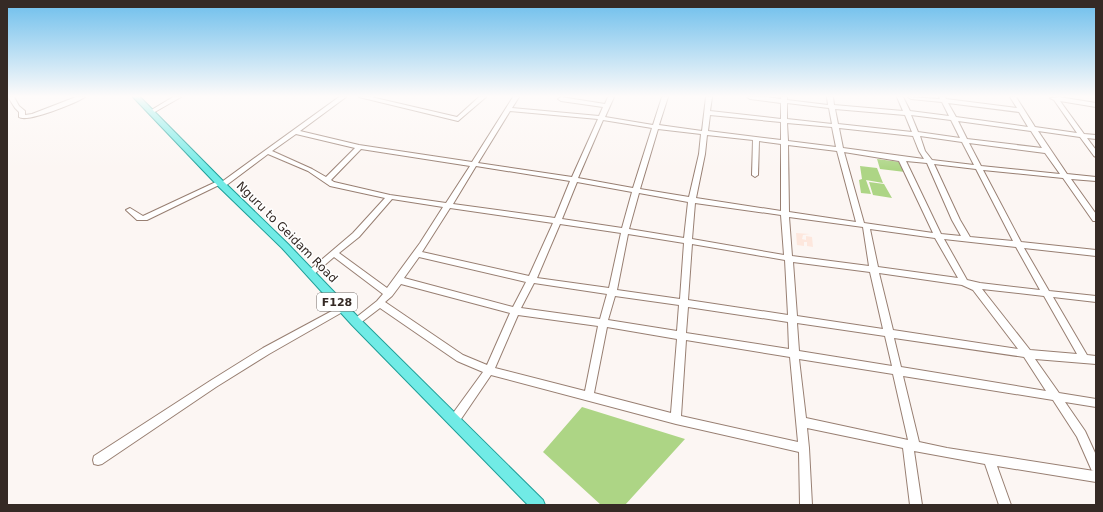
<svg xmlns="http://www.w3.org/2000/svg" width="1103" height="512" font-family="'DejaVu Sans',sans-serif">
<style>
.built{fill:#fde7dd}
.green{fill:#add585}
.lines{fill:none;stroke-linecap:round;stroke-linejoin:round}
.minor-casing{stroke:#987f72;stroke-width:2}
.major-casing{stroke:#1f9f98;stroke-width:2}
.minor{fill:#fff;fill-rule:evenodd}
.major{fill:#71ebe6;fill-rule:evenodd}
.labels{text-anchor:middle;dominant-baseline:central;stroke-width:3;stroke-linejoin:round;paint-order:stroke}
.shield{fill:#fff;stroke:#726a66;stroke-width:1}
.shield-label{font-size:11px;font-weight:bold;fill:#352a25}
.street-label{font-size:12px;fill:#352a25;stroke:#fff}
</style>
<rect width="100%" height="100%" fill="#fcf6f3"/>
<path class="built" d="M796,233L810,234L803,235L802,239L806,240V236L812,237L813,247L807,246V242H804V246L797,245Z"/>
<path class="green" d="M877,159L900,162L905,172L880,169Z
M860,166L877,168L883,183L866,180L871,194L861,193L859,180L862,179Z
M869,182L884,184L892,198L873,195Z
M582,407L685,439L625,505H601L543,452Z"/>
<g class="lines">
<defs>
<path id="minor" d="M8,97H14L19,106L25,111V115L32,114L76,97H85C76,103 27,123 19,117V112L15,108Z
M173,97H181L153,113L151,114L148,112Z
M339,97H346L300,131L359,145L472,162L513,97H519L512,108L599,116L603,107L561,101L558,99L561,97L605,104L608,97H614L605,117L653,125L662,97H668L659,125L702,131L706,97H712L710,111L781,119V103L750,99L747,97H767L781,99V97H787V100L828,105L827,97H833L834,105L903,111L897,97H903L910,111L949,116L942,102L911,99L908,97L940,99L939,97H945L946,99L1017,108L1010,97H1016L1035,127L1077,133L1054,100L1050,98L1059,97L1096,103V107L1060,101L1084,134L1096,135V139L1087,138L1096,150V157L1094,156L1080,137L1038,131L1067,174L1096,177V181L1071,179L1096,214V221H1093L1063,178L983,170L1021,242L1096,250V256L1024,248L1049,291L1096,296V302L1053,297L1087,355L1096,356V364L1035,359L1059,393L1096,399V407L1065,402L1085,431L1096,455V482L997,466L1011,505H999L985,464L914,451L922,505H910L903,448L807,428L809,448L812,505H800L799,452L676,424L491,375L459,422L455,424L451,422L450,419L451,416L483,372L457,361L380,308L359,324L356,325L353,324L352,322L353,320L377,301L383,294L334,257L313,275H307L306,273L353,233L385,198L330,186L308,171L268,154L224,187H222L219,185L147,220H137L126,210L130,208L143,216L218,181H223ZM787,103L829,108L832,124L787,119ZM948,103L1019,112L1028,127L956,117ZM835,109L905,115L912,132L838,124ZM510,111L598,119L572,177L478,163ZM710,115L781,122V140L708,131ZM911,115L951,120L960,138L918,132ZM603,120L652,128L633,188L578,178ZM958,121L1031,131L1042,148L967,139ZM787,123L832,127L836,147L788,141ZM839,128L913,136L919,151L924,159L843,148ZM658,129L701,134L699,154L689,197L640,189ZM296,134L355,148L326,177L312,169L272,151ZM707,135L753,140L752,175L755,177L758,175L759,141L781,144V211L696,198L705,154ZM920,136L962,142L974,165L932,160L925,151ZM969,143L1045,153L1060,174L981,166ZM788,145L837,151L856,222L789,212ZM361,149L470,166L446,203L390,195L334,182L331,180ZM844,152L899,161L933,233L864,223ZM906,161L927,163L952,220L961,236L941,234ZM934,164L976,169L1013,241L970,237L960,220ZM476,166L570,181L555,218L453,204ZM577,182L632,192L622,228L562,219ZM639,193L688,202L684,238L629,229ZM392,199L443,207L420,243L387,288L339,253L359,237ZM695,203L781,215L784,255L692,239ZM450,208L553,223L529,276L422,252ZM789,217L863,227L869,266L792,256ZM560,224L621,233L609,288L537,278ZM870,229L935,238L958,278L878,267ZM628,234L684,243L680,299L617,290ZM944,239L1016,247L1040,290L980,283L967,280ZM692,244L785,260L788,315L688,300ZM419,257L526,282L513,307L404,278ZM793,262L870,272L883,329L797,316ZM879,273L962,285L973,290L1018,349L893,330ZM534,283L607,294L600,319L521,308ZM401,284L510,313L487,365L463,355L385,302L392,296ZM982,289L1044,296L1077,354L1030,350ZM615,296L679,305L677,331L608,320ZM688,307L788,322L789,349L686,333ZM518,315L598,326L585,391L495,368ZM797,323L885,336L892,366L799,351ZM607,327L677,339L671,413L594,393ZM894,338L1024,357L1046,391L901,367ZM686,340L790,357L798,442L681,416ZM799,359L893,374L908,440L806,418ZM903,376L1053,400L1077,437L1092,471H1094L947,448L919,442Z
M359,97H371L457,117L479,97H486L458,121Z
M343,305L346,306L347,308L346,310L269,354L216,387L102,464L98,465L94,464L93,460L94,456L210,381L263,348Z"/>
<path id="major" d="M133,97H140L225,183L288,244L360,319L543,500L545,505H528L352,325L282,248L219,187Z"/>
</defs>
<use href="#minor" class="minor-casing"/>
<use href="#major" class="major-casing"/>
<use href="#minor" class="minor"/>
<use href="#major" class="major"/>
</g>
<linearGradient id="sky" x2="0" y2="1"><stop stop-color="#6cbeec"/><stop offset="0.57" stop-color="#fefbfa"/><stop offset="1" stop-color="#fefbfa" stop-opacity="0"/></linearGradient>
<rect width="1103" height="169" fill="url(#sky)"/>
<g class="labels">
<rect class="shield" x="317" y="293" width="40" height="18" rx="3"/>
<g class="shield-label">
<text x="337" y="302">F128</text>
</g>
<g class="street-label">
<text transform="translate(287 232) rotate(45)">Nguru to Geidam Road</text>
</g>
</g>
<rect width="1103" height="512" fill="none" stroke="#352a25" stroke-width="16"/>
</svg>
